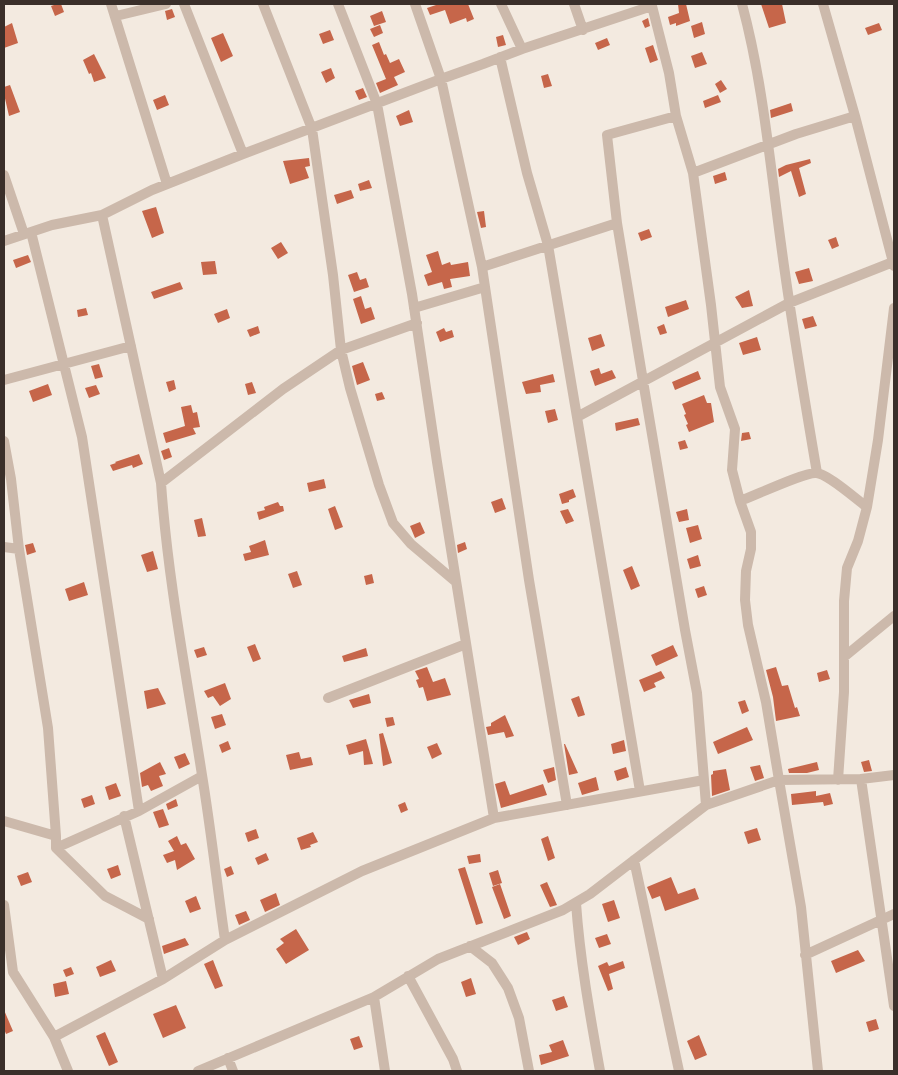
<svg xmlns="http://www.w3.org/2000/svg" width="898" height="1075" font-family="'Space Grotesk',sans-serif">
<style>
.building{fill:#c6664a}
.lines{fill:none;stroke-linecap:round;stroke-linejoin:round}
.street{stroke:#ccb9ab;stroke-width:10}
</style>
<rect width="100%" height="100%" fill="#f3eae0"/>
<path class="building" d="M57,4H61L64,12L55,16L51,6Z
M439,4H468L474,19L467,22L466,18L450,24L445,10L430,15L427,8Z
M678,4H686L690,21L676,26V23L670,25L668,17L679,13Z
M761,4H782L786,23L769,28Z
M172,9L175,17L167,20L165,11Z
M382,11L386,22L374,26L370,16Z
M648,18L650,26L645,28L642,21Z
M702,22L705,34L694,38L691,26Z
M12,23L18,43L4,48V27Z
M879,23L882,30L868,35L865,28Z
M380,25L383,33L374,37L370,29Z
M330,30L334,40L323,44L319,34Z
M223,33L233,56L221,62L211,38Z
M503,35L506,45L498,47L496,37Z
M607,38L610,45L598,50L595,43Z
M379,42L384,55L386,54L390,63L399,59L405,72L394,77L398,85L380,93L376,83L386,79L372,45Z
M653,45L658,60L650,63L645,48Z
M702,52L707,64L695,68L691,56Z
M94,54L106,78L94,82L91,73L89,74L83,60Z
M331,68L335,78L326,83L321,72Z
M548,74L552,86L544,88L541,76Z
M721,80L727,89L720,93L715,84Z
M10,85L20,112L9,116L4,94V87Z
M363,88L367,97L359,100L355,91Z
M165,95L169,105L157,110L153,100Z
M718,95L721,102L705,108L703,101Z
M791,103L793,111L771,118L770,110Z
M409,110L413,122L400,126L396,116Z
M309,158L310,166L305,167L309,178L290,184L283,161Z
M810,159L811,163L799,168L806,194L799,197L791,171L779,177L778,169L786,165Z
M725,172L727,180L715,184L713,176Z
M369,180L372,188L360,191L358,184Z
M351,190L354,198L337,204L334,195Z
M156,207L164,233L152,238L142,211Z
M484,211L486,227L481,228L477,212Z
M649,229L652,237L641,241L638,233Z
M836,237L839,246L832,249L828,240Z
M281,242L288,253L278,259L271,248Z
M438,251L442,265L450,262L451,265L468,262L470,276L450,279L452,287L444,289L442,282L428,286L424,275L432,272L426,255Z
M28,255L31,262L16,268L13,260Z
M215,261L217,274L203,275L201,262Z
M809,268L813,281L799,284L795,272Z
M357,272L360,280L366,278L369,287L354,292L348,275Z
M180,282L183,289L154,299L151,292Z
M749,290L753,306L742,308L735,297Z
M361,296L365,309L371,307L375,319L361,324L353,299Z
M686,300L689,309L668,317L665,307Z
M86,308L88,315L78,317L77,310Z
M227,309L230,318L218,323L214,314Z
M813,316L817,326L805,329L802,319Z
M664,324L667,333L660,335L657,327Z
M258,326L260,333L250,337L247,330Z
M444,328L446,332L452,330L454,337L440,342L436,332Z
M601,334L605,346L592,351L588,338Z
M757,337L761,350L743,355L739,343Z
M363,362L370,380L357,385L352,366Z
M99,364L103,377L95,379L91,366Z
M599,368L601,374L612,370L616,378L595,386L590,371Z
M698,371L701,379L675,390L672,382Z
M553,374L555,382L540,385L541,392L526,394L522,382Z
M174,380L176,389L169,392L166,382Z
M252,382L256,393L248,395L245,384Z
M48,384L52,395L33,402L29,391Z
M96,385L100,394L89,398L85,388Z
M382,392L385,399L377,401L375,394Z
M704,395L707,403H711L714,422L689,432L686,425L688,424L684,415L686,414L682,404Z
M191,405L193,413L197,412L200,427L193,428L196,434L166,443L163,433L185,426L181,407Z
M555,409L558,420L548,423L545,411Z
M638,418L640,425L616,431L615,423Z
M749,432L751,439L741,441L742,433Z
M685,440L688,448L680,450L678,442Z
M169,448L172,457L164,460L161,451Z
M139,454L143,464L133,468L132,465L113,471L110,465L116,463L115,462Z
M324,479L326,488L309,492L307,483Z
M573,489L576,497L569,500V502L562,504L559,494Z
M502,498L506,509L495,513L491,502Z
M278,502L280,506H283L284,511L259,520L257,512L265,510L264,507Z
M335,506L343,527L335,530L328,509Z
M568,509L574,521L566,524L560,511Z
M687,509L689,520L679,522L676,512Z
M202,518L206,536L198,537L194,520Z
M420,522L425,533L415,538L410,526Z
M698,525L702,539L690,543L686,528Z
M265,540L269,555L245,561L243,554L251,552L249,546Z
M465,542L467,549L458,553L457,545Z
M33,543L36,552L27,555L25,545Z
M153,551L158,569L147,572L141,555Z
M698,555L701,566L690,569L687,559Z
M632,566L640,586L631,590L623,570Z
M297,571L302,585L293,588L288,574Z
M372,574L374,583L366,585L364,576Z
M84,582L88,595L69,601L65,589Z
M704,586L707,595L698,598L695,589Z
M255,644L261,659L253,662L247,647Z
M673,645L678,656L656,666L651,655Z
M204,647L207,655L197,658L194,650Z
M366,648L368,656L344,662L342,656Z
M427,667L433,682L445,678L451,695L427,701L423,687L419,688L416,680L419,679L415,671Z
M776,667L782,686L788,685L795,708L797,707L800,716L776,721L773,697L766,670Z
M827,670L830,679L819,682L817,673Z
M661,671L665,678L654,683L656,687L644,692L639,680Z
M225,683L231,699L220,706L213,696L208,698L204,691Z
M158,688L166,704L147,709L144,691Z
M369,694L371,703L353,708L349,700Z
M579,696L585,715L578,717L571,699Z
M745,700L749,711L742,714L738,702Z
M222,714L226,725L215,729L211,717Z
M505,715L514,736L506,738L504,732L488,735L486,727L491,726V723Z
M393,717L395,725L387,727L385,718Z
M747,727L753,740L718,754L713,742Z
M383,733L392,763L383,766L379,734Z
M366,739L368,746L373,764L364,765L363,751L349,755L346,745Z
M624,740L626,751L613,754L611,744Z
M228,741L231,749L222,753L219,745Z
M437,743L442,754L432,759L427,747Z
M564,744H565L578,773L569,775Z
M299,752L301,759L311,757L313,765L290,770L286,755Z
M185,753L190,764L179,769L174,757Z
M869,760L872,771L864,772L861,762Z
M160,762L166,774L159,776L163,786L151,791L148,785L142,787L140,773Z
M817,762L819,770L807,773H789L788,769Z
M760,765L764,778L755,781L750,767Z
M554,767L556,780L548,783L543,770Z
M626,767L629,777L617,781L614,771Z
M726,769L730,790L712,796L711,775L713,774V771Z
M596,777L599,790L582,795L578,783Z
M505,781L510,795L543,784L547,795L501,808L495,784Z
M116,783L121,796L109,800L105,787Z
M816,791V796L830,793L833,804L824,806L823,802L792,805L791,794Z
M92,795L95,804L84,808L81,799Z
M176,799L178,806L168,810L166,804Z
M405,802L408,810L401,813L398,805Z
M163,809L169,825L159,828L153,812Z
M757,828L761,840L748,844L744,832Z
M256,829L259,838L248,842L245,833Z
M313,832L318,842L310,845L311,847L301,850L297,838Z
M177,836L181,845L186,843L195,859L177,870L175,860L167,863L163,855L174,851L168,841Z
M548,836L555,858L548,861L541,839Z
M266,853L269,860L258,865L255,858Z
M480,854L481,862L469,864L467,856Z
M118,865L121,875L111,879L107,869Z
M231,866L234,874L227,877L224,869Z
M465,867L483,923L476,925L458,869Z
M498,870L502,883L493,886L489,873Z
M28,872L32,882L21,886L17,876Z
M671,877L678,894L695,888L699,899L665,911L660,896L652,899L647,887Z
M547,882L557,905L550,907L540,885Z
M500,884L511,916L504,919L492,887Z
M276,893L280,905L265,912L260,900Z
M196,896L201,909L190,913L185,901Z
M614,900L620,918L608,922L602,904Z
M246,911L250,920L239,925L235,915Z
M296,929L309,950L286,964L276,949L284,943L280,939Z
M527,932L530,939L518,945L514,937Z
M607,934L611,944L599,948L595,938Z
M185,938L189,945L164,954L162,946Z
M858,950L865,961L836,973L831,961Z
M111,960L116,971L100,977L96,967Z
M213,960L223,986L215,989L204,964Z
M623,961L625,968L609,974L613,989L608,991L598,966L607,962L609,966Z
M71,967L74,974L66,977L63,970Z
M471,978L476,994L466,997L461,982Z
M66,981L69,994L55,997L53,984Z
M564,996L568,1007L556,1011L552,1000Z
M176,1005L186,1028L163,1038L153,1014Z
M4,1010L13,1031L6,1034L4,1029Z
M876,1019L879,1029L869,1032L866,1022Z
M105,1032L118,1062L109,1066L96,1036Z
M699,1035L707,1055L695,1060L687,1041Z
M359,1036L363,1047L354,1050L350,1039Z
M563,1040L569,1056L541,1065L539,1055L552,1052L549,1045Z"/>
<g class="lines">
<path class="street" d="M111,4L167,184
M184,4L243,154
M263,4L312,129L333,275L341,350L350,388L379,485L393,523L411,544L456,582
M338,4L377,104L412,294L437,462L494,818
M415,4L441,79L482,267L529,580L567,805
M501,4L522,49
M574,4L583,30
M742,4C763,82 770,164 781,244C791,320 804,396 817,473
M823,4L855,116L894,266
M116,16L166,4
M500,57L527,173L548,245L640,791
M676,116L607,135L617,223L643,381L685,630L697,693L706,805
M693,173L796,134L855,116
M4,175L24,234
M102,215L161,483C168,582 187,678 202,775C211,830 217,885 225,940
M31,232L82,437L139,811
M4,241L52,225L102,215L152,190L243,154L441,79L483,64L522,49L652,6L669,73L676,116L693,173L711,305L720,387L735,429L732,470L740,501L751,532V549L746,571L745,600L748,625L766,702L779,780L861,779L894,775
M482,267L617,223
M414,308L485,287
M4,380L131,346
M577,417L789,303L893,262
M4,441L11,479L19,549L48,728L56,836
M161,483L283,389L341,350L417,323
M740,501C754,496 805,472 816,473C827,473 857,500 867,507
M4,547L19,549
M844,657L894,616
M328,698L466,644
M861,779L894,1006
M838,780L844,692V601L847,568L858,541L867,507L878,440L894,308
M124,816L163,979
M4,821L56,836V848L105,896L149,919
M56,848L139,811L202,776
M634,860L679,1071
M576,903C580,960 590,1015 600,1071
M4,905L13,972L54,1037L68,1071
M470,946L492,963L508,988L519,1018L529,1071
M805,955L894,914
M408,976L453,1059L457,1071
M374,997L385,1071
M54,1037L163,979L225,940L362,871L494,818L704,780
M228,1058L233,1071
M198,1071L374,997L438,959L563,910L590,894L706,805L779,780L801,907L818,1071"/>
</g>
<rect width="898" height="1075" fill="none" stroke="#3a2f2a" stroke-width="10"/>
</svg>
